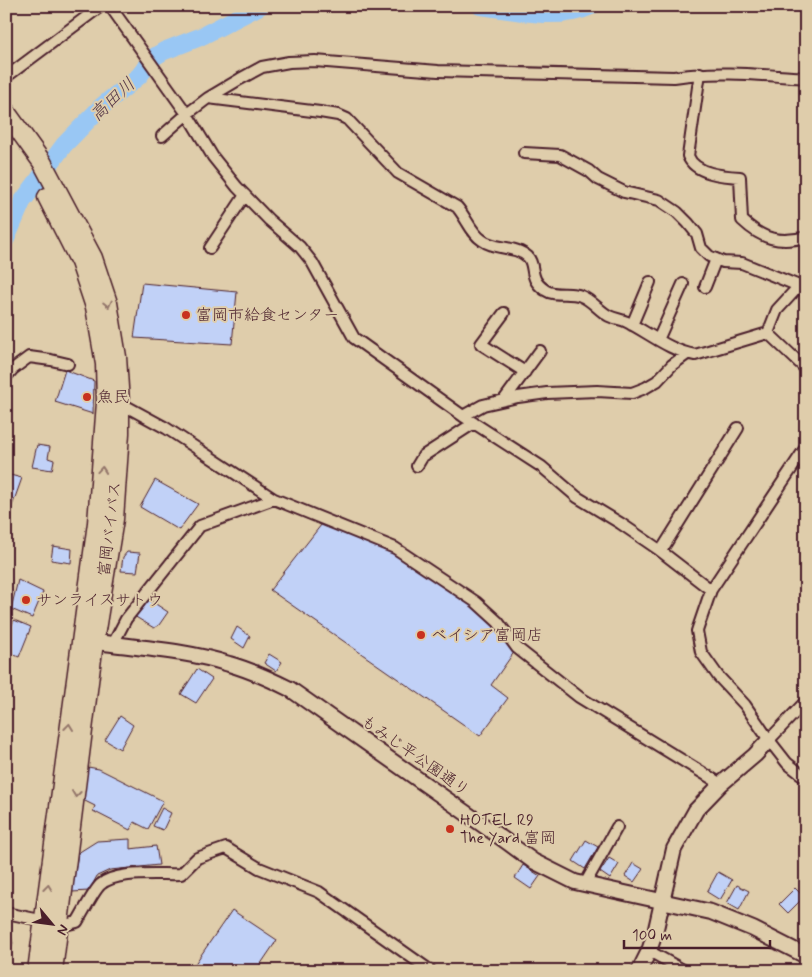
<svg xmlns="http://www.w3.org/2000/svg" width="812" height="977" font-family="Mynerve,'Klee One',sans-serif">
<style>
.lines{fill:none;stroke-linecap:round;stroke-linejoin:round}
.river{stroke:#99c7f4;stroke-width:18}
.building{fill:#c1d1f7;stroke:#4a1f2b}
.street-casing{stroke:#4a1f2b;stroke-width:14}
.secondary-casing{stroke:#4a1f2b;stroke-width:18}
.highway-casing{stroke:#4a1f2b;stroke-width:21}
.street{stroke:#dfcdab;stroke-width:10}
.secondary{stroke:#dfcdab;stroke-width:14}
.highway{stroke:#dfcdab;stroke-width:18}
.oneway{stroke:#94766b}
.poi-dot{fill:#c8321e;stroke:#dfcdab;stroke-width:2}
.labels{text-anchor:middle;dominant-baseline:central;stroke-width:4;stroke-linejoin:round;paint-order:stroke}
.poi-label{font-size:16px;fill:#4a1f2b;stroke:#dfcdab;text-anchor:start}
.street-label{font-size:16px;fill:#4a1f2b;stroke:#dfcdab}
.water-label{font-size:18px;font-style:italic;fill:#563849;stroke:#dfcdab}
</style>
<rect width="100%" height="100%" fill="#dfcdab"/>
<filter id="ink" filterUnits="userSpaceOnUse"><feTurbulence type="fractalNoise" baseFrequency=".02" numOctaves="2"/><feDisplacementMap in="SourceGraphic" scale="10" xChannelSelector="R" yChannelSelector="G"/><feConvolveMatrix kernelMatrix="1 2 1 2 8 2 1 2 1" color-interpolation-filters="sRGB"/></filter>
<g filter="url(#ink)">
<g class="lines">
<path class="river" d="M480,6C516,10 557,22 591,6
M6,239L22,202L64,145L102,106L139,76L154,57L164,51L200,37L260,6"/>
</g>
<path class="building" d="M142,283L237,292L232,344L134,338Z
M65,370L94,381L93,414L55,402Z
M37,445L50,447L48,458L54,460L52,470L32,467Z
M6,474L22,478L6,523Z
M155,480L198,504L179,530L140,507Z
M325,520L395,548L498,622L517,648L491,685L508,698L480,736L270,590Z
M53,546L72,549L71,563L51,560Z
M127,552L140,553L137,572L121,571L123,557Z
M18,580L43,592L32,618L11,609Z
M148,599L168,612L159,625L154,628L134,616L140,606L143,608Z
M14,620L31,627L19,657L6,651V639Z
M237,627L250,636L244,648L231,639Z
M269,654L282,662L276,671L264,663Z
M197,669L212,679L196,703L181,694Z
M120,716L133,725L120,749L105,740Z
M88,767L99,769L163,801L148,829L134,822L130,830L93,811L95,806L83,800Z
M162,808L171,813L163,830L153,826Z
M130,839V849L156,846L159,865L110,870L97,876L89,891L72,892L78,853L97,841Z
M586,840L598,847L585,869L573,861Z
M609,858L619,864L610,879L600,872Z
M633,863L643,869L634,882L625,876Z
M523,865L540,876L531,889L515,878Z
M718,872L732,880L720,900L707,892Z
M737,885L749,891L739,910L727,903Z
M795,888L804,897L788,913L779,904Z
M232,910L277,940L256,971H190Z
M6,932L11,936L13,943L10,950L6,954Z"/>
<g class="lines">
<defs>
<path id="street" d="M110,6L187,114L213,157L237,187L269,220L300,247L312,262L354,338L463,416L542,467L577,497L620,523L658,549L711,590
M700,73L688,156C695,174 723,176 740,177L742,220C762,239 779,244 806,237
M6,77L101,6
M208,98L320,112L338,115L347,119L398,173L457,207C466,217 471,233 482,240C495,250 515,245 528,257C536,266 528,279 545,290C555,297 570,291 581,296C592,300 599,311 609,316C615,319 621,319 627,322C649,333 670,351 695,355L768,333L777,310L799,286L806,283
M162,136L187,114L208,98L240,79L262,67L289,62L315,61L438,71L674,77C718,70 761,75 806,78
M524,153L560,155L589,171L598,179L624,192L659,200L677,212L688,223L697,234L701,248L709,256L723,262L742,263L799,286L806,292
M210,248L245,195
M705,287L716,259
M504,313L481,344L525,372
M632,325L650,282
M768,333L806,369
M658,340L683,284
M6,377L13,369L29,357L51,360L68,364
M504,400L540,351
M120,403L166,428L274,499L395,548L476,602L498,622L517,648L579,697L721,784
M463,416L483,405L518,397L547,393L597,391L632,393L645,388L657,381L672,365L687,354
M806,447L711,590L697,631L701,652L718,676L745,705L769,740L787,763L806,778
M417,466L423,456L474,423
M661,551L738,428
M113,644L126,619L200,526L274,499
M769,740L806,701
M585,884L617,827
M6,913L65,925L77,922C83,913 93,892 100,885C116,870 160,875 181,874L197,858L226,848L259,868L319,892L431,971
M649,951L685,971"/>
<path id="secondary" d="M84,640C132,648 182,649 229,664C250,670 270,679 290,689L507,842L533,861L575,882L711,912L753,929L806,956
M639,971L649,951L655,933L674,849L696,810L721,784L755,755L769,740"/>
<path id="highway" d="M6,112L42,162L93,258L108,303L117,357L120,403V433L114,519L94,642L53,971
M37,971L97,523L106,402L105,364L95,307L80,262L47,197"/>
</defs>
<use href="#street" class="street-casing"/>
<use href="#secondary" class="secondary-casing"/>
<use href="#highway" class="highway-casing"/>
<use href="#street" class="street"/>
<use href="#secondary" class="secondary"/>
<use href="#highway" class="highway"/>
</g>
<defs><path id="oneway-chevron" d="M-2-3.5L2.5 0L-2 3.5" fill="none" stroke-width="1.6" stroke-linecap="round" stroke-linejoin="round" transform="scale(1.25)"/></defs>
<g class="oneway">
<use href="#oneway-chevron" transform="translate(108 304) rotate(77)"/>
<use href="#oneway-chevron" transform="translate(102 470) rotate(-85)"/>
<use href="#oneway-chevron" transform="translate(69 727) rotate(-83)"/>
<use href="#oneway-chevron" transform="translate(76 794) rotate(97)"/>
<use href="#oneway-chevron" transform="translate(48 888) rotate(-83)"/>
</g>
</g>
<g class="poi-dot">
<circle cx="186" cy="315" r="5"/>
<circle cx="87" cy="397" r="5"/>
<circle cx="26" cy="600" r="5"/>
<circle cx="421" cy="635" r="5"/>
<circle cx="450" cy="829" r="5"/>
</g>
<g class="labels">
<g class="poi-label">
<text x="196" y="315">富岡市給食センター</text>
<text x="97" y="397">魚民</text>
<text x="36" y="600">サンライスサトウ</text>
<text x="431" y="635">ベイシア富岡店</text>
<text x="460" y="820">HOTEL R9<tspan x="460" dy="18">The Yard 富岡</tspan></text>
</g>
<g class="street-label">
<text transform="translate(110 529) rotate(-83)">富岡バイパス</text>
<text transform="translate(415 756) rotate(35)">もみじ平公園通り</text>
</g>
<g class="water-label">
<text transform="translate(113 100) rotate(-43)">高田川</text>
</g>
</g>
<rect width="812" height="977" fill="none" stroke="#dfcdab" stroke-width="25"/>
<rect x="12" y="12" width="787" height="952" fill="none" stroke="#4a1f2b" stroke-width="2" filter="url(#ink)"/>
<g transform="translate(52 924) rotate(119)" stroke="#dfcdab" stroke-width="4" paint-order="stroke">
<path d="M0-4L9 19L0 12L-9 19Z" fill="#4a1f2b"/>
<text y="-8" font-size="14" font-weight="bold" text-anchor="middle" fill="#4a1f2b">N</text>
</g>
<path d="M624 940v8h146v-8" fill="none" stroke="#4a1f2b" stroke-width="2.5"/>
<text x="632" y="940" font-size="15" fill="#4a1f2b" stroke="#dfcdab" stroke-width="4" paint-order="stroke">100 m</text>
</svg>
